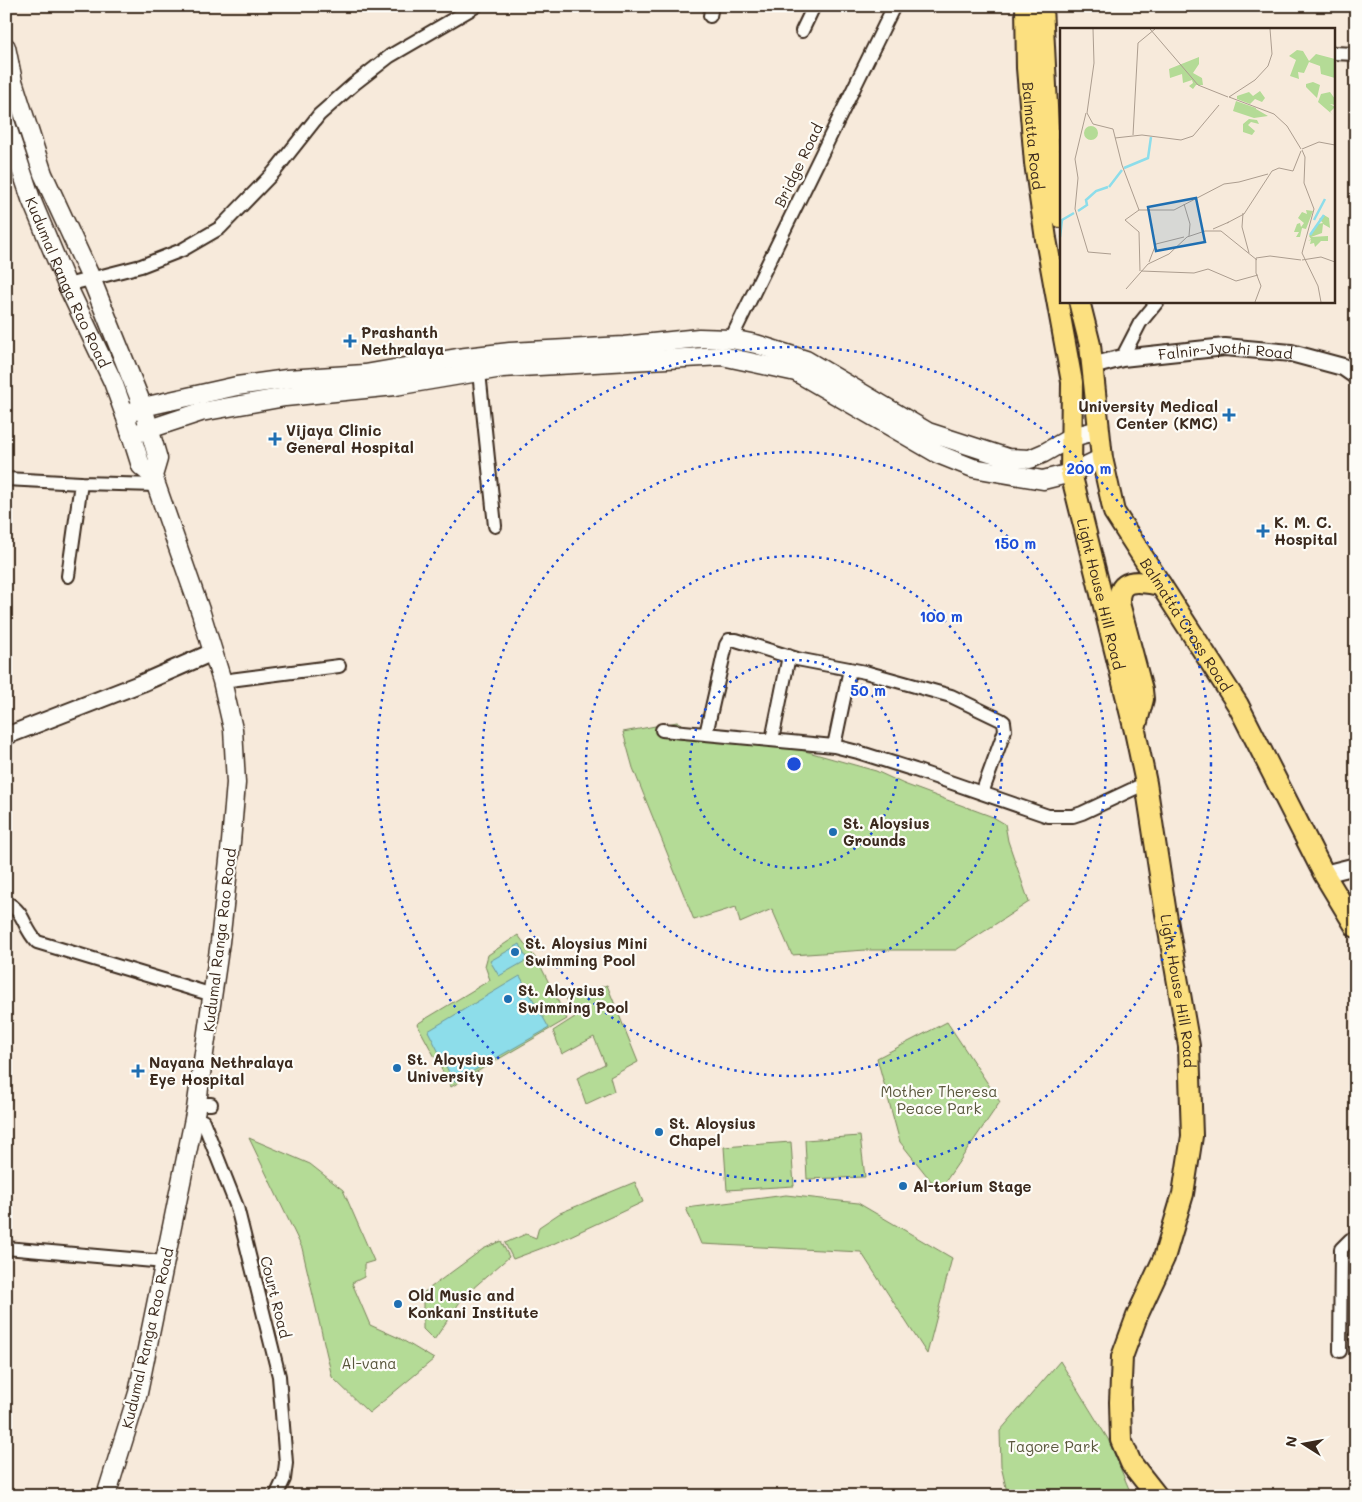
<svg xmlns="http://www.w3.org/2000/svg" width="1362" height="1502" font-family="Mali,sans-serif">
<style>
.green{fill:#b4db96;stroke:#78825a}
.water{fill:#8dddea;stroke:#6c9598}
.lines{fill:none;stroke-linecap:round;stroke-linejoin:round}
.minor-casing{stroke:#3b2a1e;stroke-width:16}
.tertiary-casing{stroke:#3b2a1e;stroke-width:20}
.secondary-casing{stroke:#3b2a1e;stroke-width:21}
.primary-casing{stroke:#3b2a1e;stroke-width:24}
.minor{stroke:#fdfcf7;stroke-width:12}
.tertiary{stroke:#fdfcf7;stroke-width:16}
.secondary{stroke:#fdfcf7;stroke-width:18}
.primary{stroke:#fce080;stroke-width:20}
.ring{fill:none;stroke:#1d4ed8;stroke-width:2.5;stroke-dasharray:2.5 5}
.poi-dot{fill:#1f6fb2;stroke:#fdfcf7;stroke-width:2}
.labels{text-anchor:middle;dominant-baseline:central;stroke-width:4.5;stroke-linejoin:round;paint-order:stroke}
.street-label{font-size:15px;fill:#3b2a1e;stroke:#fdfcf7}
.poi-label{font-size:15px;font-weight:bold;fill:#3b2a1e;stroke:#fdfcf7;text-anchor:start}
.park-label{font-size:15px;fill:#59563c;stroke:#fdfcf7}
.inset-river{fill:none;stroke:#8dddea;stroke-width:2.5}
.inset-road{fill:none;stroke:#ac9d8f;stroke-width:1}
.view{fill:#1f6fb2;fill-opacity:0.15;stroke:#1f6fb2;stroke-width:2.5}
.inset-edge{fill:none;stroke:#3b2a1e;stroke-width:2.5}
.centre{fill:#1d4ed8;stroke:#fdfcf7;stroke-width:2.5}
.ring-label{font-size:15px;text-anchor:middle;font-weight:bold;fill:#1d4ed8;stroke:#fdfcf7;stroke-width:4.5;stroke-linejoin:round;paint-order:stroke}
</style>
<rect width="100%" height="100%" fill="#f7eadb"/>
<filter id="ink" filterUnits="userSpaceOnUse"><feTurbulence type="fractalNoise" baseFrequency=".02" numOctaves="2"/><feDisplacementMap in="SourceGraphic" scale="10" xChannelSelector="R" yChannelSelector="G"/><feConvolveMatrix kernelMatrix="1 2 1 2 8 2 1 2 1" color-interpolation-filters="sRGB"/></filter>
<g filter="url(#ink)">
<path class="green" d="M677,722L700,732L794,748L876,771L904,784L993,817L1005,824L1008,841L1029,902L956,950H866L792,955L772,909L740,923L736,907L694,920L633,768L623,732Z
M518,935L539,963L567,1019L451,1087L417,1024L490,980L485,966L488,955Z
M607,985L638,1062L610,1077L614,1091L586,1104L577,1078L605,1064L594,1037L562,1054L553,1031L578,1015L566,999Z
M947,1022L1000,1102L939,1191L900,1142L877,1058Z
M860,1136L865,1177L807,1179L805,1140Z
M249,1138L310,1164L343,1190L374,1261L364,1264V1277L352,1283L370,1325L399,1338L434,1359L369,1413L332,1377L302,1248Z
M791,1142L794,1186L727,1190L724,1147Z
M635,1182L643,1202L553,1244L513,1259L505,1243L526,1234L536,1238L539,1227L560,1213Z
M786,1195L858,1203L952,1258L927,1354L861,1252L701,1244L686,1208Z
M501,1241L509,1257L464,1296L434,1340L423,1329V1293L483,1249Z
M1060,1361L1108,1439L1132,1496H1008L1001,1466L1000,1431Z"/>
<path class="water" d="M520,944L527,960L499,976L490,961Z
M520,976L549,1028L454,1082L428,1031Z"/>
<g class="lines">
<defs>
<path id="minor" d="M710,16L712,6
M802,31L814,6
M1333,53L1356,54
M67,285L141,266L182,250L220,228L274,172L319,115L354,84L390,56L476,6
M731,339L894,6
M1122,358L1140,323L1158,301
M479,372L495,526
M6,479L81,483L157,485
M68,576L81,483
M222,681L339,666
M662,730L834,746L858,752L915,770L1048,816H1073L1082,813L1146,783
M706,734L726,645L729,640H736L797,659L865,672L951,696L1001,720L1004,722L1005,730L982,793
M772,740L789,656
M834,746L850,669
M6,902C26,913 22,926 37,942L213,995
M197,1104H211
M194,1118L203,1121L237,1207L279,1376L286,1463L284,1479L276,1496
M6,1248L165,1262
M1340,1351L1341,1249L1350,1240L1356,1239"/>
<g id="tertiary">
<path id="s1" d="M1092,366L1122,358L1225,347L1291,353L1343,367L1356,376"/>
<path d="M6,736L142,683L213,652"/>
<path d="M1324,874L1356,866"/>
</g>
<g id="secondary">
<path d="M6,47L13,81L43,174L91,278L143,407L158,459L153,476L201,613L222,681L233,729L236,783L231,842L220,942L196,1109L138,1393L106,1496"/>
<path id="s2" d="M6,124L31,199L67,285L113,382L125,415L141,466L153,476"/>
<path d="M125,415L143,407L237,386L287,379L365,374L457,358L510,352L624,346L699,338L731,339L756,344L806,360L928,432L1008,458L1030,459L1044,453L1072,437L1099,430"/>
<path d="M131,435L201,412L285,397L395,386L502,368L722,356L796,372L938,454L973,468L1043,480L1071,473L1102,458"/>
</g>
<g id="primary">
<path id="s3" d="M1026,6L1027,68L1035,163L1046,239L1072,382L1071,473L1135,731L1146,783L1166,914L1189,1046L1192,1136L1183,1194L1164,1258L1137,1316L1122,1357L1120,1402L1121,1440L1131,1463L1157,1496"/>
<path d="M1042,6L1049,146L1061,217"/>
<path id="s4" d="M1079,301L1090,345L1102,458L1114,512L1238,705L1324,874L1356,927"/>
<path d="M1135,729L1143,699L1142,690L1119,603C1118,575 1142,582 1161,585"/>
</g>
</defs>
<use href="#minor" class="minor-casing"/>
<use href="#tertiary" class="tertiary-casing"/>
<use href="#secondary" class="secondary-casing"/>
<use href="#primary" class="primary-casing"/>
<use href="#minor" class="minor"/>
<use href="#tertiary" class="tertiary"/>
<use href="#secondary" class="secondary"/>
<use href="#primary" class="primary"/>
</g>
</g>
<g class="ring">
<circle cx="794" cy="764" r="104"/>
<circle cx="794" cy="764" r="208"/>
<circle cx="794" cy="764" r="312"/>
<circle cx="794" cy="764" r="417"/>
</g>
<g class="poi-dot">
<path d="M347.5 333.5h5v5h5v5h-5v5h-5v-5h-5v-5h5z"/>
<path d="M1226.5 407.5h5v5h5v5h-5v5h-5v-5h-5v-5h5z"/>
<path d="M272.5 431.5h5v5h5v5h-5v5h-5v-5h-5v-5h5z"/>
<path d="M1260.5 523.5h5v5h5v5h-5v5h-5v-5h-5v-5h5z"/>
<circle cx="833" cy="832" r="5"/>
<circle cx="515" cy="952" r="5"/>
<circle cx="508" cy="999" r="5"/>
<circle cx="397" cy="1068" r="5"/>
<path d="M135.5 1063.5h5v5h5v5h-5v5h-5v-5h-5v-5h5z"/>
<circle cx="659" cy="1132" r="5"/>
<circle cx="903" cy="1186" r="5"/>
<circle cx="398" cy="1304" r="5"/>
</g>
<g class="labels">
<g class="street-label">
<text stroke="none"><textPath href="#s3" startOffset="130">Balmatta Road</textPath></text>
<text transform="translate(798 165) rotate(-64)">Bridge Road</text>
<text stroke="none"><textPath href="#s2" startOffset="170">Kudumal Ranga Rao Road</textPath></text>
<text stroke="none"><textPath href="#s1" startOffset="135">Falnir-Jyothi Road</textPath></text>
<text stroke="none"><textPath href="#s3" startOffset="595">Light House Hill Road</textPath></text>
<text stroke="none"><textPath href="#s4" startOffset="348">Balmatta Cross Road</textPath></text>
<text transform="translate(219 940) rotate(-83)">Kudumal Ranga Rao Road</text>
<text stroke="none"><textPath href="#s3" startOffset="1000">Light House Hill Road</textPath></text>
<text transform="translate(276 1297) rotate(76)">Court Road</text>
<text transform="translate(147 1338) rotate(-77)">Kudumal Ranga Rao Road</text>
</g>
<g class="poi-label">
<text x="361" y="332">Prashanth<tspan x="361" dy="17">Nethralaya</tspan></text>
<text x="1218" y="406" text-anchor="end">University Medical<tspan x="1218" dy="17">Center (KMC)</tspan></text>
<text x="286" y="430">Vijaya Clinic<tspan x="286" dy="17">General Hospital</tspan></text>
<text x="1274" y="522">K. M. C.<tspan x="1274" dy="17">Hospital</tspan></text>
<text x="843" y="823">St. Aloysius<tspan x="843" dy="17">Grounds</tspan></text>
<text x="525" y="943">St. Aloysius Mini<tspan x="525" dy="17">Swimming Pool</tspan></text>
<text x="518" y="990">St. Aloysius<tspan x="518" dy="17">Swimming Pool</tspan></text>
<text x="407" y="1059">St. Aloysius<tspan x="407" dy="17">University</tspan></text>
<text x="149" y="1062">Nayana Nethralaya<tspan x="149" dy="17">Eye Hospital</tspan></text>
<text x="669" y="1123">St. Aloysius<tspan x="669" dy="17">Chapel</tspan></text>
<text x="913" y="1186">Al-torium Stage</text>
<text x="408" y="1295">Old Music and<tspan x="408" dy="17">Konkani Institute</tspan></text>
</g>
<g class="park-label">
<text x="939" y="1091">Mother Theresa<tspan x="939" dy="17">Peace Park</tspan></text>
<text x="369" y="1363">Al-vana</text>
<text x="1053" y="1446">Tagore Park</text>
</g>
</g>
<g transform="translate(1060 28)">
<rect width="275" height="275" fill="#f7eadb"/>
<path d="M237,22L243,23L249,33L256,26L275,31V50L261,46L260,38L249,34L244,45L238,44L239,51L230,48L236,32L229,28ZM139,29V36L133,45L142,50L143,57H136L133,61L129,58L133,55L132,52L123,55L122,46L110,50L109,41ZM253,54L260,57L257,70L246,59V56ZM200,63L205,70L202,74L195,71L190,76L177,71V68L189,64L193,68ZM270,64L275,71V77L270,76L275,79L270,84L273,87L258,74L261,66ZM176,73L196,80V84V81L208,88L194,90L173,83ZM189,91L197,92L199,96L191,94L188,97L195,103L192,107L183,104V96ZM24 105a7 7 0 1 1 14 0a7 7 0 1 1-14 0ZM246,182L253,183L246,201L242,200L240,209H236L239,204H234L237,196L240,195L241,199L244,195L238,190L242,184L247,186ZM264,187L269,190L270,200L263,196L262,205L251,209L268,208V213H261L255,219L254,215L250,216L251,212L248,213L251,211L249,208L257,196L263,195L259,191Z" fill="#b4db96"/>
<path class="inset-river" d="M64,140L88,130L91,109M49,159L62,142M18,183L27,177L26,172L36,163L48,159M254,192L265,171M250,207L264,187M0,209L2,192L14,185"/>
<path class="inset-road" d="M90,1L138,57L168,69M169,69L195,52L208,38L212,26L210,1M169,69L214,86L227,98L241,121M26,85L15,131L18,150L15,181L28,224L51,226M27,85L33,96L53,101L62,137L79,182M27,85L34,35L33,1M73,107L78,15L95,1M55,110L82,107L121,112L133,108L159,77M242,121L259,114L275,117M242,122L245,129L244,155L254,181L242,225L258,258L261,274M179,154L208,146M124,176L130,196L129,208M183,185L182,199L189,225M65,192L79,182H114L164,156L179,154M65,192L79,204L80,243M167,195L184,186L212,143L219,140L233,143L241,123M153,201L169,194M196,230L210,228L241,232M242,232L261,229L275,234M89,234L96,216L124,209M81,243L134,245L148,241L176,253L198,247M66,261L88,236L109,226L127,209L145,203H161L197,232M195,274L201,258L196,245V230"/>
<path class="view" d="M136,170L145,214L96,223L88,179Z"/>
<rect width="275" height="275" class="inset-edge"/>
</g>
<circle cx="794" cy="764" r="8" class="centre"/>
<g class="ring-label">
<text x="1089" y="474">200 m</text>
<text x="1015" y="549">150 m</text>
<text x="941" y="622">100 m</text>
<text x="868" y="696">50 m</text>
</g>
<rect width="1362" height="1502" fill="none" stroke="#fdfcf7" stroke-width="25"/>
<rect x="12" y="12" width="1337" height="1477" fill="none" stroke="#3b2a1e" stroke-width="2" filter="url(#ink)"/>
<g transform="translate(1304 1444) rotate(281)" stroke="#fdfcf7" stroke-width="4" paint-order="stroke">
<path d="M0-4L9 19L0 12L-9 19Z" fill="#3b2a1e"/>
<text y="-8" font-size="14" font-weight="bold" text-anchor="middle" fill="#3b2a1e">N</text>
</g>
</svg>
